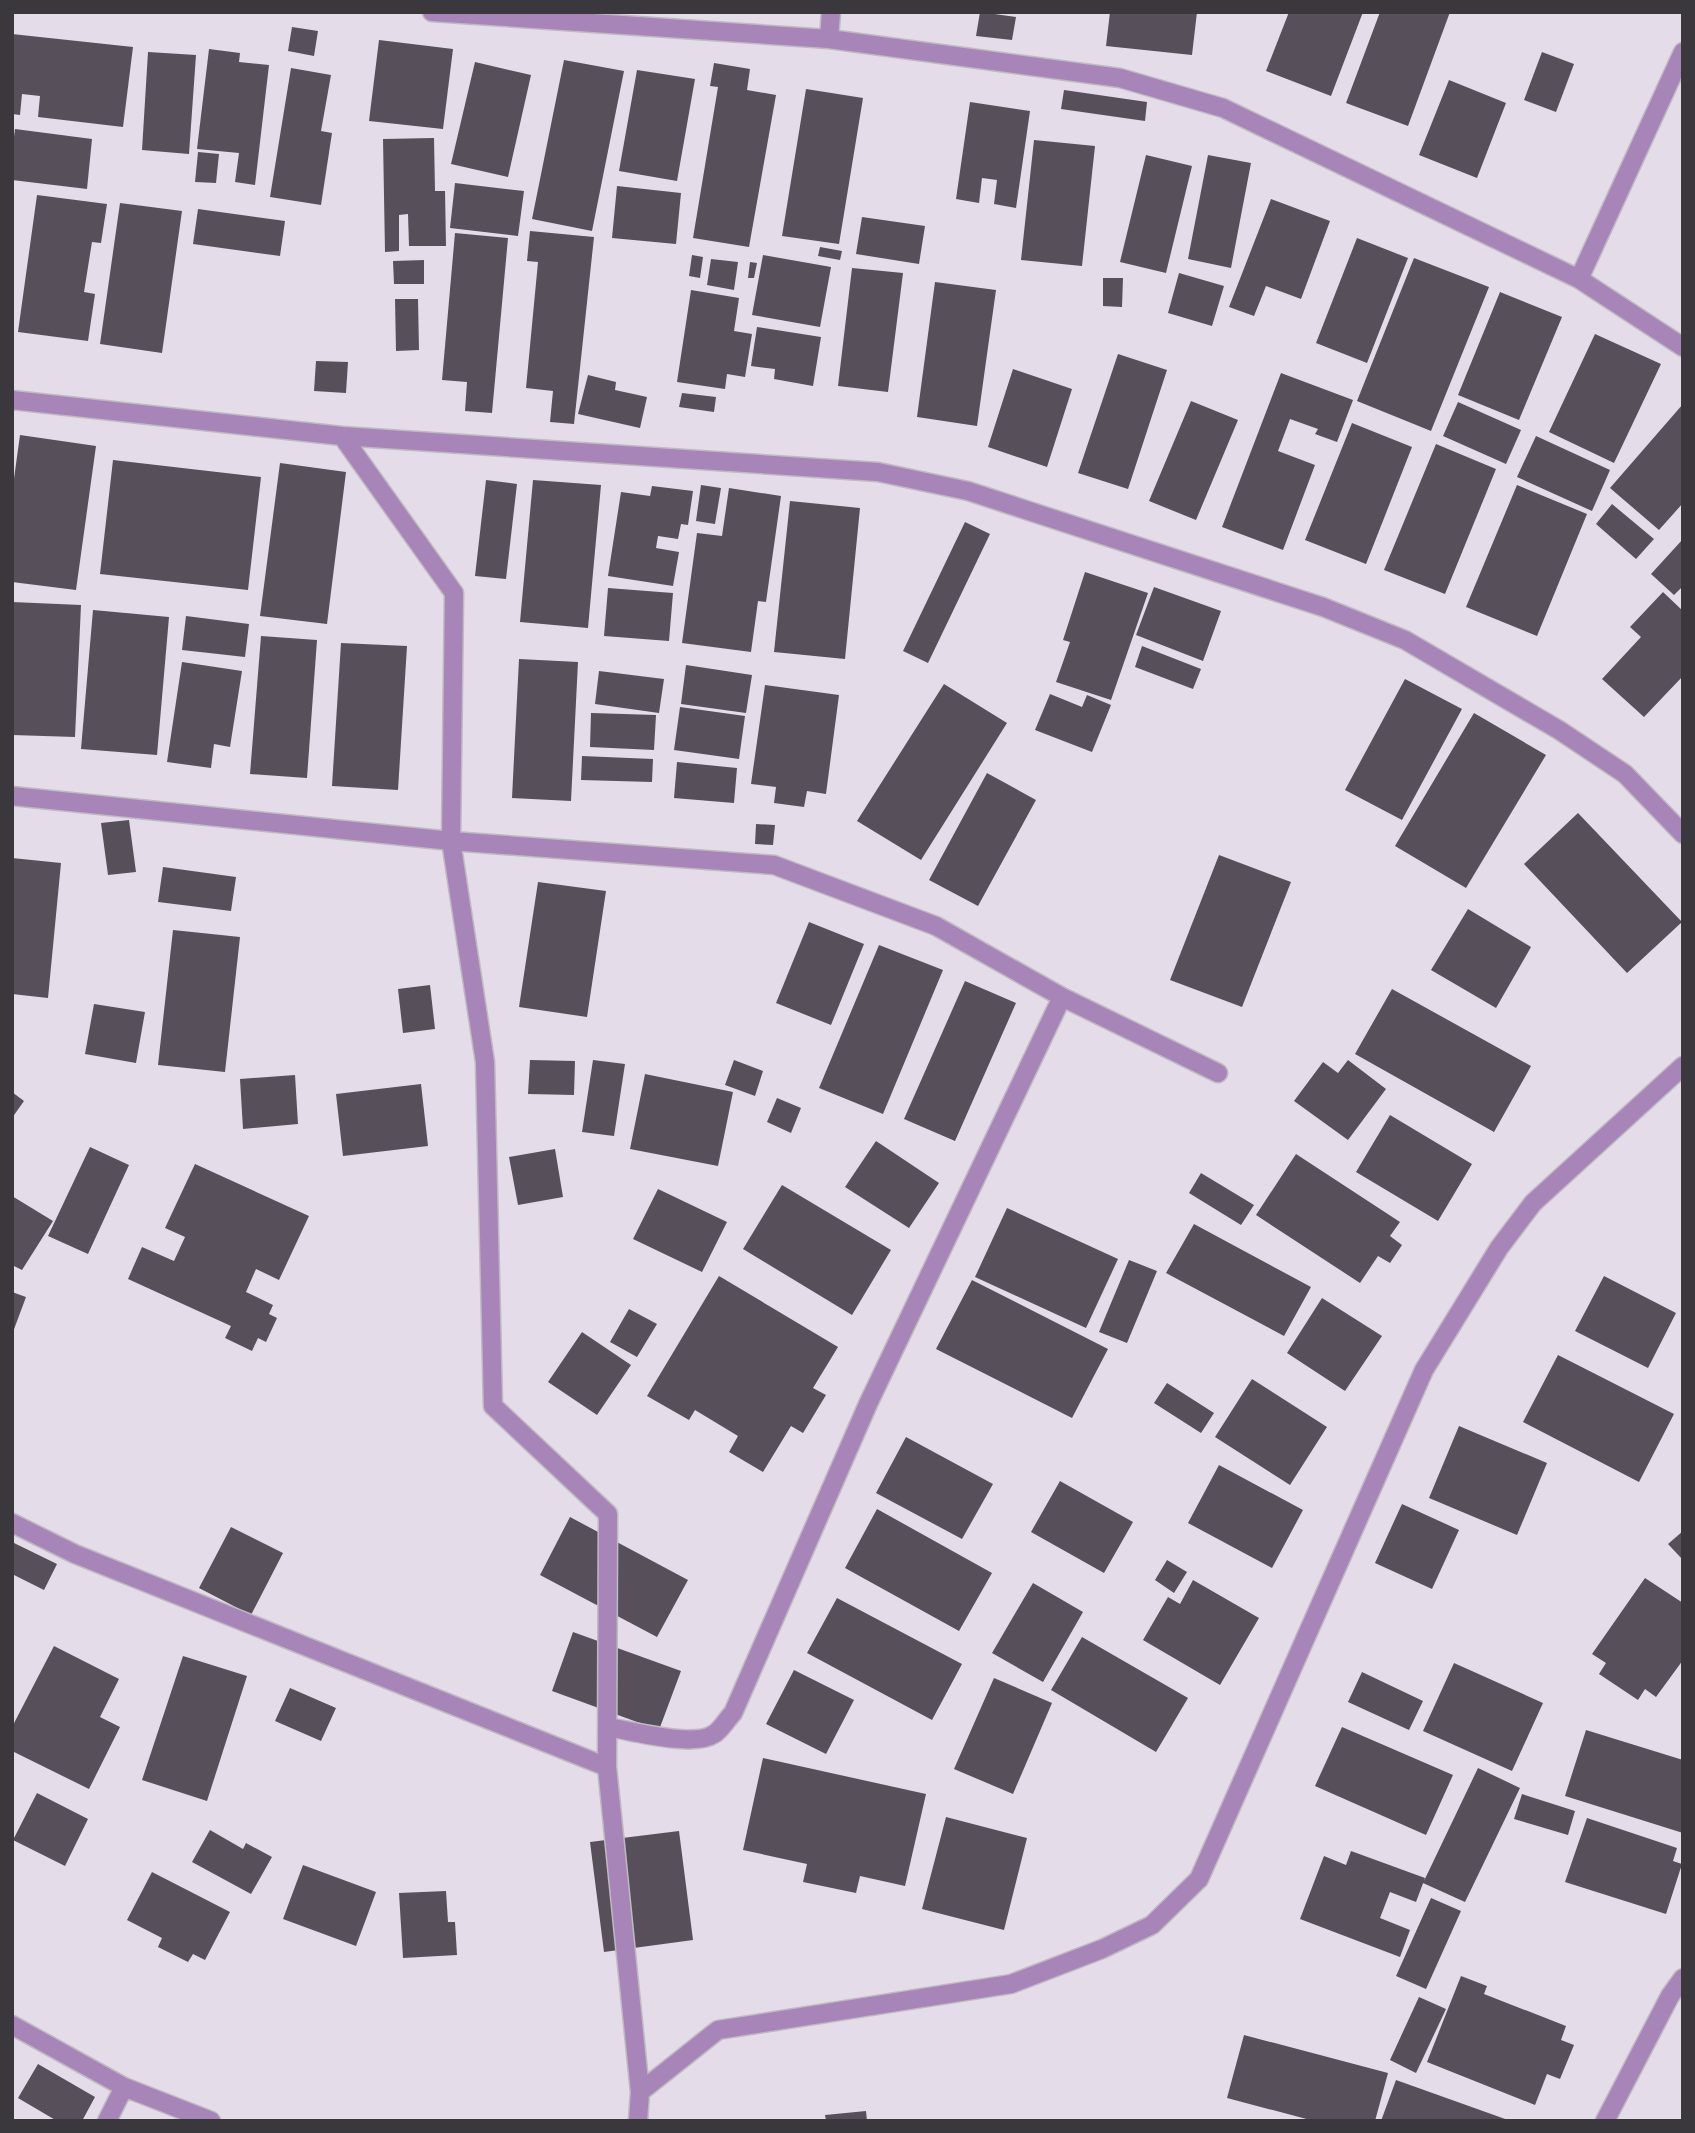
<svg xmlns="http://www.w3.org/2000/svg" width="1695" height="2133" font-family="Overpass,sans-serif">
<style>
.building{fill:#57505b}
.lines{fill:none;stroke-linecap:round;stroke-linejoin:round}
.minor-casing{stroke:#c0b8c3;stroke-width:21}
.minor{stroke:#a785b8;stroke-width:18}
</style>
<rect width="100%" height="100%" fill="#e5dce9"/>
<path class="building" d="M980,12L1016,17L1012,40L976,36Z
M1110,12H1197L1192,55L1106,46Z
M1289,12H1363L1331,96L1266,71Z
M1380,12H1450L1408,126L1346,103Z
M292,27L318,31L314,56L288,51Z
M12,34L133,47L123,127L38,117L40,96L22,94L20,115L12,114Z
M379,40L453,49L443,129L369,121Z
M209,49L240,53L239,62L269,65L255,185L235,182L239,153L197,149Z
M148,52L196,55L189,154L142,150Z
M1542,52L1574,64L1556,112L1524,100Z
M564,60L624,71L592,231L532,219Z
M475,62L531,75L508,177L451,164Z
M714,63L750,69L747,90L776,95L749,247L693,238L718,87L710,86Z
M291,68L331,75L321,131L332,133L321,205L270,197Z
M637,70L695,79L677,181L619,171Z
M1449,80L1506,103L1477,178L1419,155Z
M806,89L863,98L839,244L782,236Z
M1064,90L1147,102L1145,121L1061,109Z
M970,102L1030,111L1016,208L994,204L997,180L982,178L979,203L956,199Z
M15,129L92,139L87,189L12,180V152Z
M434,138L435,191H445L446,246H409L408,214L399,215V251L385,252L383,139Z
M1034,140L1095,146L1082,266L1021,260Z
M198,152L219,154L216,183L195,182Z
M1146,155L1192,166L1166,273L1120,262Z
M1208,155L1251,163L1231,268L1188,259Z
M455,183L524,191L518,236L450,228Z
M617,186L681,193L676,244L612,238Z
M37,195L107,204L101,243L92,242L84,292L95,294L88,341L18,332Z
M1271,199L1330,221L1301,299L1266,286L1254,316L1229,307Z
M120,203L182,211L162,353L100,344Z
M198,209L285,221L280,256L193,244Z
M862,217L925,226L919,264L856,254Z
M530,231L594,237L574,424L550,422L553,391L526,388L538,262L527,261Z
M455,233L508,238L492,413L465,411L467,382L442,380Z
M1357,238L1408,258L1367,363L1316,343Z
M820,247L842,251L840,260L818,256Z
M692,255L703,257L700,278L689,276Z
M763,255L831,267L820,327L752,315Z
M1414,258L1489,287L1431,431L1357,401Z
M711,259L738,262L734,290L707,285Z
M424,260V284H394L393,261Z
M750,262L757,263L754,278H748Z
M852,268L903,273L888,392L838,386Z
M1179,273L1224,286L1212,326L1168,313Z
M1103,278H1123L1122,307L1103,306Z
M935,282L996,290L977,426L917,417Z
M691,290L739,298L734,331L752,334L745,377L727,374L725,389L677,382Z
M1500,292L1562,317L1519,420L1458,395Z
M395,299H418L419,350L396,351Z
M757,327L821,337L813,386L774,379L775,369L751,366Z
M1595,334L1661,364L1614,463L1549,432Z
M1118,354L1167,370L1128,489L1078,473Z
M316,361L348,362L346,393L314,391Z
M1013,369L1072,389L1047,467L988,447Z
M1281,373L1353,400L1337,442L1315,434L1318,429L1290,419L1278,451L1315,465L1283,550L1222,527Z
M588,375L616,382L615,390L647,397L640,428L578,414Z
M682,393L716,397L714,412L679,407Z
M1191,401L1238,420L1196,520L1149,501Z
M1458,402L1521,430L1506,464L1443,436Z
M1683,404V503L1659,530L1610,488Z
M1352,423L1412,447L1366,564L1305,540Z
M20,435L96,446L76,590L12,582V493Z
M1536,436L1610,470L1592,511L1517,477Z
M1436,444L1496,469L1445,594L1384,570Z
M113,460L261,477L248,590L100,574Z
M280,463L346,472L327,624L260,616Z
M486,480L517,484L506,579L475,576Z
M533,480L601,485L588,628L520,622Z
M701,485L721,488L715,524L696,521Z
M1517,485L1587,514L1537,636L1466,607Z
M652,486L693,491L688,525L681,524L678,539L658,536L656,548L679,552L673,586L608,576L621,492L650,496Z
M729,488L781,496L766,602L758,601L751,652L682,643L697,533L722,536Z
M790,501L860,508L845,659L774,652Z
M1612,504L1654,539L1636,559L1596,524Z
M965,522L990,534L928,663L903,651Z
M1683,539V586L1674,595L1651,574Z
M1085,572L1148,593L1111,700L1056,682L1070,642L1063,640Z
M1154,587L1221,611L1203,661L1136,635Z
M608,588L673,593L669,641L604,636Z
M1663,592L1683,611V676L1644,717L1602,679L1641,637L1630,627Z
M12,602L81,605L75,737L12,735Z
M93,610L169,617L157,755L81,749Z
M186,616L249,624L245,657L182,650Z
M261,636L317,640L307,778L250,774Z
M341,643L407,646L398,790L332,786Z
M1142,646L1201,669L1193,689L1135,667Z
M519,659L578,662L571,801L512,798Z
M182,662L242,671L230,747L214,744L211,768L167,762Z
M686,665L752,675L746,713L681,704Z
M599,671L664,679L659,713L595,704Z
M1405,679L1462,709L1402,820L1345,790Z
M944,684L1007,723L921,860L857,821Z
M765,685L839,695L826,794L807,791L804,807L774,803L776,787L751,784Z
M1050,694L1082,707L1087,695L1111,705L1092,752L1035,730Z
M680,707L745,716L739,759L674,750Z
M591,713L656,715L654,750L590,747Z
M1474,713L1546,755L1466,888L1395,846Z
M582,756L653,759L652,782L581,780Z
M677,762L737,768L734,803L674,798Z
M987,773L1036,800L978,906L929,880Z
M1578,813L1682,922L1627,973L1524,864Z
M129,820L136,872L108,875L101,823Z
M756,824L775,825L773,845L755,844Z
M1219,855L1291,882L1242,1007L1170,980Z
M12,858L61,863L48,998L12,994Z
M163,867L236,877L231,911L158,902Z
M538,882L606,891L587,1017L519,1007Z
M1468,909L1531,947L1496,1008L1431,970Z
M809,922L864,944L831,1025L776,1003Z
M173,930L240,937L225,1072L158,1065Z
M879,945L943,970L883,1114L819,1088Z
M965,981L1016,1003L955,1141L904,1119Z
M430,985L435,1029L403,1033L398,989Z
M1392,989L1531,1066L1494,1132L1355,1054Z
M94,1004L145,1012L136,1063L85,1054Z
M530,1060L575,1061L574,1095L528,1094Z
M593,1060L625,1064L614,1136L582,1132Z
M734,1060L763,1071L755,1096L725,1085Z
M1348,1060L1386,1089L1348,1140L1294,1101L1323,1062L1338,1073Z
M645,1074L733,1092L718,1166L630,1149Z
M295,1075L298,1124L243,1129L240,1079Z
M421,1084L428,1146L343,1156L336,1094Z
M12,1092L24,1101L12,1118Z
M777,1098L801,1108L791,1133L767,1122Z
M1390,1115L1472,1164L1438,1221L1356,1172Z
M876,1141L939,1183L909,1228L845,1187Z
M90,1147L129,1165L88,1254L48,1236Z
M555,1149L563,1197L518,1205L509,1157Z
M1296,1154L1400,1222L1390,1236L1402,1245L1390,1263L1378,1256L1360,1283L1256,1215Z
M195,1164L309,1216L279,1280L256,1269L246,1292L273,1305L269,1314L277,1318L266,1342L258,1338L252,1351L225,1338L231,1326L128,1279L142,1247L174,1261L185,1237L165,1228Z
M1201,1173L1254,1205L1241,1225L1189,1193Z
M782,1185L891,1250L852,1315L743,1249Z
M658,1189L727,1222L702,1272L633,1239Z
M12,1196L53,1221L22,1270L12,1265Z
M1007,1208L1118,1259L1086,1328L975,1277Z
M1194,1224L1311,1287L1284,1336L1166,1273Z
M1129,1260L1157,1271L1127,1343L1099,1332Z
M719,1276L838,1347L813,1388L826,1395L803,1433L791,1426L763,1472L729,1452L738,1436L695,1410L689,1420L647,1396Z
M1604,1276L1676,1313L1648,1368L1575,1331Z
M972,1280L1108,1349L1072,1418L936,1349Z
M12,1292L26,1297L13,1332H12Z
M1322,1298L1382,1336L1345,1391L1287,1353Z
M629,1309L657,1324L637,1357L610,1342Z
M582,1332L631,1365L597,1415L548,1382Z
M1558,1355L1674,1414L1639,1482L1523,1422Z
M1252,1379L1327,1427L1290,1485L1215,1437Z
M1167,1383L1214,1413L1201,1433L1154,1403Z
M1459,1426L1547,1463L1517,1535L1429,1498Z
M906,1437L993,1484L962,1539L876,1493Z
M1219,1465L1303,1510L1272,1568L1188,1523Z
M1060,1481L1133,1522L1104,1573L1031,1532Z
M1402,1504L1459,1530L1432,1589L1375,1563Z
M877,1509L992,1573L959,1631L845,1568Z
M570,1517L688,1580L657,1637L540,1575Z
M231,1527L283,1553L251,1615L199,1588Z
M1683,1531V1560L1668,1544Z
M12,1542L57,1564L44,1590L12,1574Z
M1167,1560L1187,1572L1174,1593L1155,1580Z
M1645,1578L1683,1603V1660L1656,1697L1645,1689L1638,1700L1599,1674L1606,1663L1592,1654Z
M1193,1580L1259,1618L1220,1685L1143,1640L1168,1597L1180,1604Z
M1033,1583L1083,1612L1043,1682L992,1653Z
M837,1598L962,1664L932,1720L807,1653Z
M573,1632L681,1671L659,1730L552,1691Z
M1082,1637L1188,1698L1156,1752L1051,1690Z
M54,1646L119,1679L100,1717L120,1727L89,1789L12,1751V1727Z
M183,1656L247,1676L207,1801L142,1780Z
M1454,1663L1543,1703L1512,1771L1423,1731Z
M794,1670L854,1700L826,1754L766,1724Z
M1362,1672L1423,1701L1409,1730L1348,1702Z
M994,1678L1052,1703L1013,1794L954,1769Z
M290,1688L336,1708L321,1741L275,1721Z
M1342,1727L1453,1775L1426,1835L1315,1786Z
M1586,1730L1683,1760V1833L1565,1796Z
M763,1758L926,1794L905,1886L860,1876L856,1893L803,1882L807,1864L743,1850Z
M1478,1768L1520,1788L1465,1902L1423,1883Z
M37,1793L88,1819L65,1866L13,1840Z
M1522,1794L1575,1811L1568,1835L1514,1819Z
M946,1817L1027,1838L1004,1930L922,1909Z
M1587,1818L1677,1848L1673,1861L1682,1864L1666,1914L1565,1882Z
M210,1830L243,1849L246,1843L272,1857L251,1894L192,1862Z
M679,1831L693,1940L604,1952L590,1842Z
M1351,1851L1425,1878L1416,1902L1390,1892L1380,1918L1410,1930L1400,1957L1300,1919L1324,1856L1346,1865Z
M303,1865L376,1892L356,1946L283,1919Z
M152,1872L230,1912L205,1960L193,1954L188,1962L158,1947L162,1938L127,1920Z
M446,1891L448,1922H455L457,1955L403,1958L399,1893Z
M1431,1898L1461,1911L1426,1989L1396,1976Z
M1461,1976L1487,1986L1484,1994L1566,2026L1561,2040L1574,2045L1560,2079L1547,2074L1535,2105L1427,2062Z
M1419,1997L1446,2009L1416,2073L1390,2060Z
M1244,2035L1388,2073L1375,2121H1314L1227,2098Z
M38,2064L95,2097L82,2121H57L18,2098Z
M1396,2080L1508,2120V2121H1381Z
M866,2111L867,2121H826L825,2115Z"/>
<g class="lines">
<defs>
<path id="minor" d="M432,12L829,39L1120,78L1223,108L1579,279L1683,347
M829,39L831,12
M1579,279L1683,52
M12,400L342,436L878,472L968,491L1323,607L1405,640L1559,730L1625,774L1683,834
M342,436L454,593L451,841L485,1062L493,1406L608,1514L607,1767L640,2092L638,2121
M12,796L451,841L774,865L936,926L1062,997L1218,1073
M12,1523L75,1554L607,1767
M608,1727C632,1731 694,1748 714,1734C721,1730 727,1719 733,1713L868,1404L1062,997
M12,2025L124,2087L211,2121
M640,2092L718,2030L1011,1984L1102,1949L1152,1925L1199,1879L1424,1370L1499,1248L1533,1203L1683,1066
M107,2121L124,2087
M1605,2121L1670,1996L1683,1978"/>
</defs>
<use href="#minor" class="minor-casing"/>
<use href="#minor" class="minor"/>
</g>
<rect width="1695" height="2133" fill="none" stroke="#3b383d" stroke-width="28"/>
</svg>
